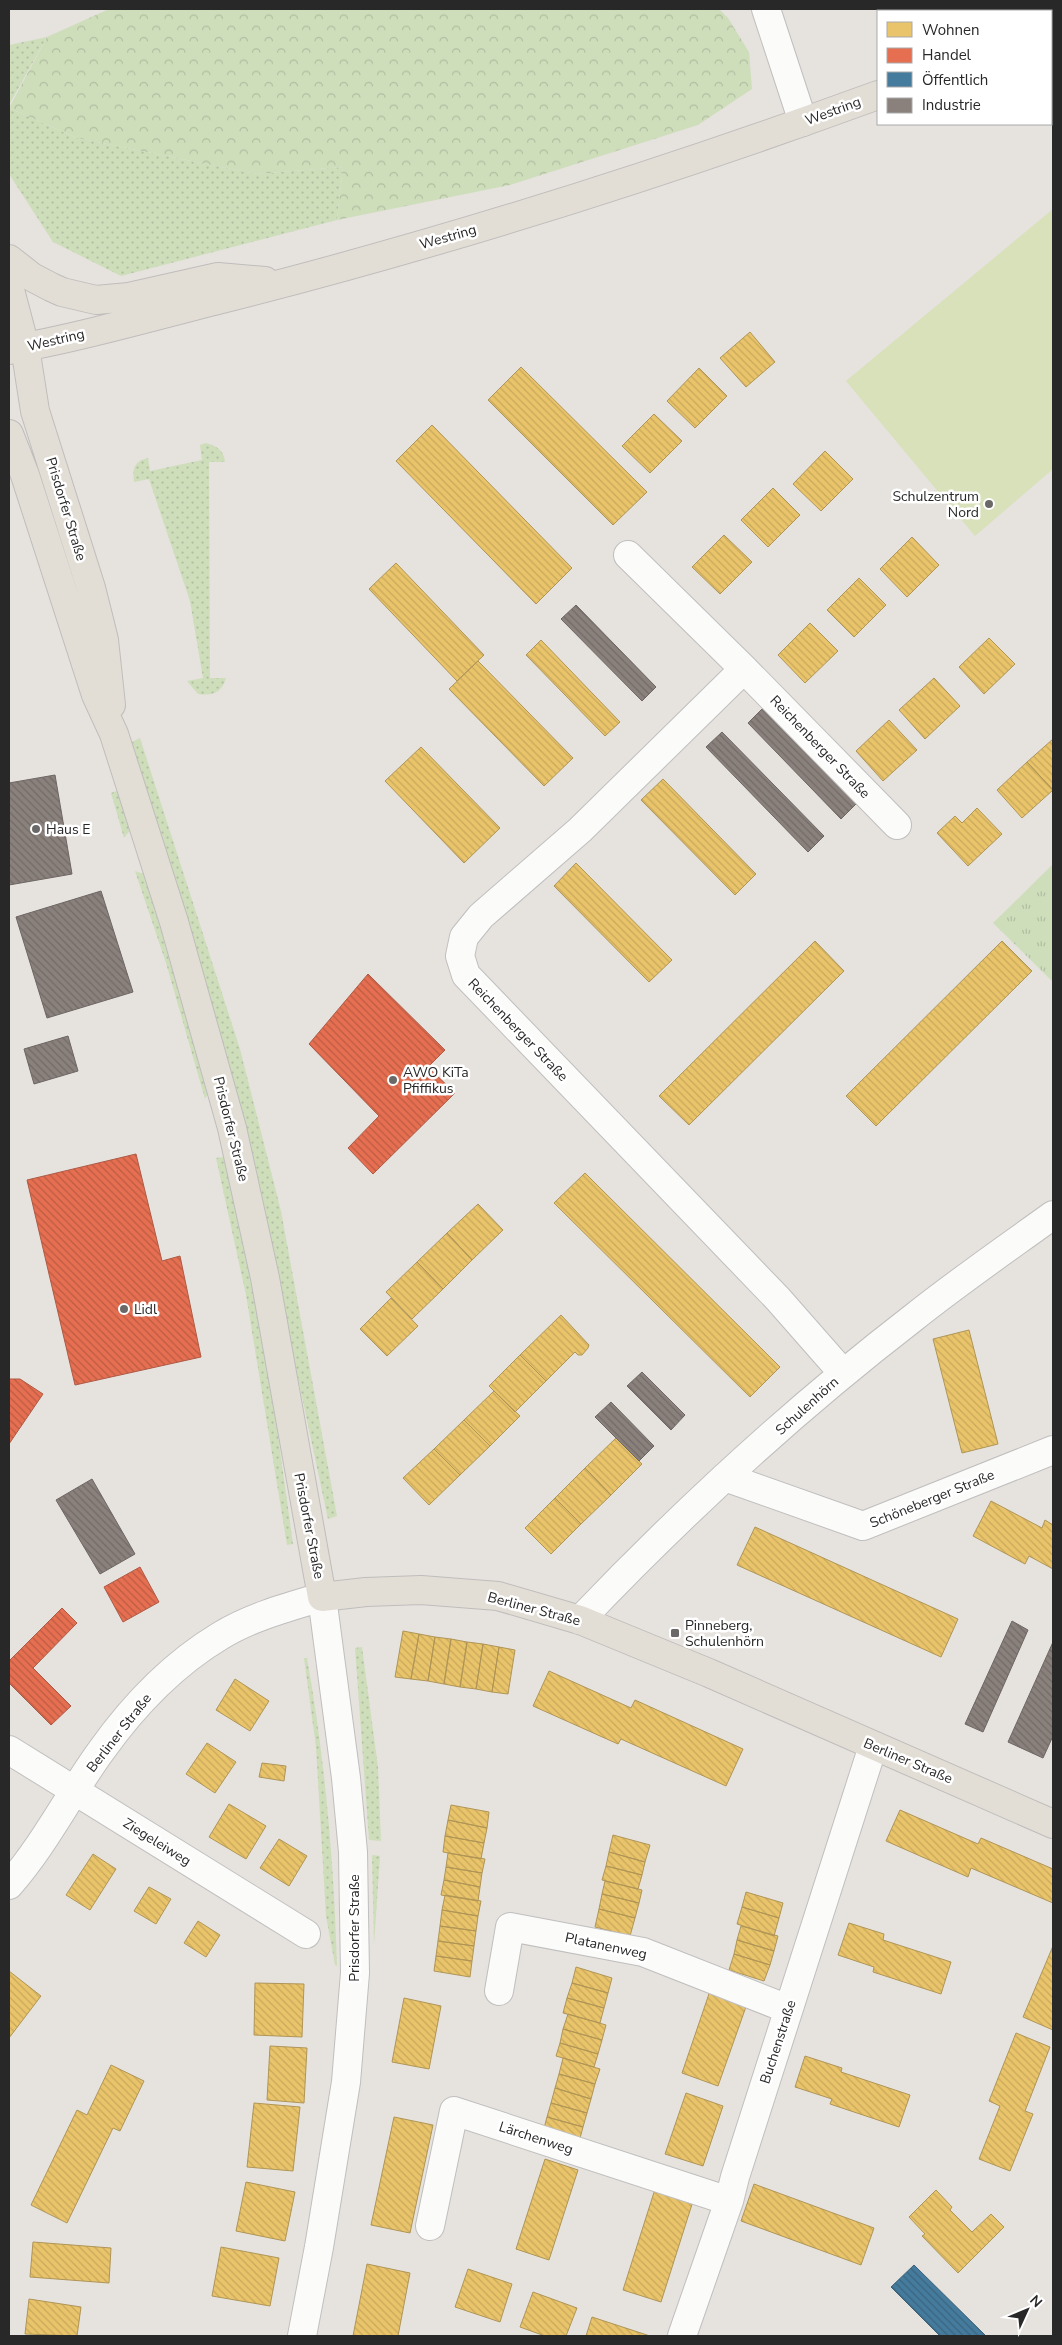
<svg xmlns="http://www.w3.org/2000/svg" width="1062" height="2345" font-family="'Nunito Sans',sans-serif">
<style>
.grass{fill:url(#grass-dots)}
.forest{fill:url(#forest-crowns)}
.park{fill:url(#park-tufts)}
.pitch{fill:#d8e1b9}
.homes{fill:url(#homes-back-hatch);stroke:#af9556}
.shops{fill:url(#shops-back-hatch);stroke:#ae5a45}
.public{fill:url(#public-back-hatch);stroke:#3c627a}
.industry{fill:url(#industry-back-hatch);stroke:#6d6663}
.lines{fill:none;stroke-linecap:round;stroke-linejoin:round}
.minor-casing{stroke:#c0bfbf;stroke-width:30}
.major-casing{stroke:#bfbdbc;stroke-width:30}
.minor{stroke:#fbfbfa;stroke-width:28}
.major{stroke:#e3ded5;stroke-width:28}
.poi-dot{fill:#6a6968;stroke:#fff;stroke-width:2}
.labels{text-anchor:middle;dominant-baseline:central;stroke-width:5;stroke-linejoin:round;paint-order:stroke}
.street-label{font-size:14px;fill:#282828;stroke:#fff}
.poi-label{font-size:14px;fill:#282828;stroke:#fff;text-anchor:start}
</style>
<defs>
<pattern id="grass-dots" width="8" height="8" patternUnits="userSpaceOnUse" patternTransform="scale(1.25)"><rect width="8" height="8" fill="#cedebb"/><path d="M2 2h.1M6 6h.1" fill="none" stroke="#b1bea1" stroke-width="1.8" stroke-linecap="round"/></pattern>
<pattern id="forest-crowns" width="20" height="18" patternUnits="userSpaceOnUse" patternTransform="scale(1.25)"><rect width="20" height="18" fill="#cedebb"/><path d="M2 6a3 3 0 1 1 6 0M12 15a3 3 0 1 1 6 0" fill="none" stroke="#b1bea1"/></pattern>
<pattern id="park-tufts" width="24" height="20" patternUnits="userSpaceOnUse" patternTransform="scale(1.25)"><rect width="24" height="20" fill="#cedebb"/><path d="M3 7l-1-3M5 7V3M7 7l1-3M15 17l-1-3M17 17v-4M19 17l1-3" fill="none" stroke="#b1bea1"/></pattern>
<pattern id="homes-back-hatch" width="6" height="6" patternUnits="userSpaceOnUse" patternTransform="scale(1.25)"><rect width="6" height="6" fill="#e9c46a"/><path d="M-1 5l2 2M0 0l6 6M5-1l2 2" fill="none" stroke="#c8a85c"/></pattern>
<pattern id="shops-back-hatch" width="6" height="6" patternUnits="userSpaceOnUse" patternTransform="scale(1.25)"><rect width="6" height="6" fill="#e76f51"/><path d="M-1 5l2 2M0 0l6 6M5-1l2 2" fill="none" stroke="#bb5b43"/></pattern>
<pattern id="public-back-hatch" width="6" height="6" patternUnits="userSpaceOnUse" patternTransform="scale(1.25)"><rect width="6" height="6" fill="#457b9d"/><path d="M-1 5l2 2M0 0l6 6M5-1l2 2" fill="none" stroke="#3a6580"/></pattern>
<pattern id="industry-back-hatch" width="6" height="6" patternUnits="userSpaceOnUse" patternTransform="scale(1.25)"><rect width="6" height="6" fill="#8a817c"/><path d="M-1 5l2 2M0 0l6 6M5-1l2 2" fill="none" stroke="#716a66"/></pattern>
</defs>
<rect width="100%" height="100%" fill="#e6e2de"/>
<path class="grass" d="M47,37L9,105V45Z
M9,108L77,138L256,174L343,167L337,220L121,276L53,242L9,174Z
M206,443C217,446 224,450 225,462H209L210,678H226C222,693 212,696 198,694L187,681L203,678L190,601L149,479L134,482C132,469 134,461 148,458L150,471L202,460L200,445Z
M140,738L240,1049L281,1211L337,1516L328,1519L244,1125L150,815L154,813L132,742Z
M119,790L132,828L124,838L111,793Z
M135,871L147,875L211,1088L205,1099L166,963Z
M223,1157L230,1164L258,1291L293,1544L287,1545L246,1295L216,1158Z
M362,1647L378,1767L381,1841L369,1840L355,1648Z
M304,1658H307C325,1760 334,1862 337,1966L335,1965L326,1916L316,1747Z
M372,1855L380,1856L374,1945Z"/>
<path class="forest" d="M109,9H719L728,18L749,52L752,89L698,125L510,185L337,220L343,167L256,174L77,138L9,108L47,37Z"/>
<path class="park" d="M1053,864V982L993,923Z"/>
<path class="pitch" d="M1053,209V469L975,536L846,381Z"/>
<path class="homes" d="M750,332L775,362L746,387L720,358Z
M521,367L647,492L613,525L488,400Z
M699,368L727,396L695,428L667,401Z
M654,414L682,441L650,473L622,446Z
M432,425L572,568L536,604L396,461Z
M825,451L853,479L821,511L793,484Z
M773,488L800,515L768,547L741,520Z
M724,535L752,562L720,594L692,567Z
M912,537L939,565L907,597L880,569Z
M396,563L484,655L457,681L369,589Z
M859,578L886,605L854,637L827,610Z
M810,623L838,651L805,683L778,655Z
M989,638L1015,664L984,694L959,667Z
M541,640L620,722L605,736L526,655Z
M478,661L573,758L544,786L449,689Z
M934,678L960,706L925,739L899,710Z
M889,720L917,750L883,781L856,751Z
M1053,739V790L1027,762Z
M421,747L500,828L464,863L385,781Z
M1027,762L1053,790L1022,818L997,790Z
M663,779L756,874L735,895L641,800Z
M977,808L1002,834L968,866L937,833L955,816L962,823Z
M576,863L672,960L649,982L554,886Z
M815,941L844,971L689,1125L659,1096Z
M1002,941L1032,971L876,1126L846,1096Z
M585,1173L780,1367L750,1397L554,1203Z
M478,1204L503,1230L472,1260L447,1233Z
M447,1233L472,1260L443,1289L417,1262Z
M417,1262L443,1289L412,1319L386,1292Z
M391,1298L418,1326L387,1356L360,1329Z
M561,1315L589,1345L588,1348L582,1355H578L575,1352L546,1381L520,1355Z
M969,1330L998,1444L962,1453L933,1339Z
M520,1355L546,1381L515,1412L489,1386Z
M494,1391L520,1416L490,1446L464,1420Z
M464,1420L490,1446L460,1475L434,1449Z
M616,1438L642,1464L611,1495L585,1468Z
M434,1449L460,1475L429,1505L403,1478Z
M585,1468L611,1495L581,1524L555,1498Z
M555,1498L581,1524L551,1554L525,1528Z
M991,1501L1042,1528L1045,1520L1053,1525V1569L1029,1556L1025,1564L973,1536Z
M755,1527L958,1619L941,1657L737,1565Z
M403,1631L419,1634L411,1679L395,1677Z
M419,1634L435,1637L428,1681L411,1679Z
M435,1637L451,1639L444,1684L428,1681Z
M451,1639L467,1642L460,1687L444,1684Z
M467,1642L483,1644L476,1689L460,1687Z
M483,1644L499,1647L492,1692L476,1689Z
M499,1647L515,1650L508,1694L492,1692Z
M549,1671L631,1708L635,1700L743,1749L726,1786L621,1739L618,1744L533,1706Z
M235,1679L269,1701L250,1731L216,1710Z
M207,1743L236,1762L215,1793L186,1774Z
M262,1763L286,1766L284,1781L259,1777Z
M229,1804L266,1826L246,1859L209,1837Z
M451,1805L489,1812L487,1828L448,1820Z
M900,1810L978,1844L981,1838L1053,1869V1903L971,1868L968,1877L886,1841Z
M448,1820L487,1828L484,1843L445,1836Z
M613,1835L650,1845L645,1862L609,1852Z
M445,1836L484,1843L481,1859L443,1852Z
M279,1839L307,1856L289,1886L260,1868Z
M609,1852L645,1862L642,1875L606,1866Z
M448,1853L485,1859L482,1873L446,1867Z
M93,1854L116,1869L90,1910L66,1895Z
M606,1866L642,1875L638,1889L602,1880Z
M446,1867L482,1873L480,1887L444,1880Z
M444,1880L480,1887L478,1901L441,1895Z
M605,1881L642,1890L639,1903L602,1894Z
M149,1887L171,1899L156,1924L134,1911Z
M746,1892L783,1903L779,1918L742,1907Z
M602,1894L639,1903L635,1918L599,1909Z
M445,1895L481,1901L478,1916L442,1910Z
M742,1907L779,1918L774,1936L737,1924Z
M599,1909L635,1918L630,1936L595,1927Z
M442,1910L478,1916L476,1931L440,1926Z
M198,1921L220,1935L206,1957L184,1943Z
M849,1923L884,1934L883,1940L951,1962L941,1994L873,1972L874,1967L838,1955Z
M440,1926L476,1931L474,1946L438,1941Z
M741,1926L778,1936L774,1951L737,1940Z
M737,1940L774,1951L770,1965L734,1954Z
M438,1941L474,1946L472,1961L436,1956Z
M1053,1946V2030L1023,2017Z
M734,1954L770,1965L764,1981L729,1970Z
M436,1956L472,1961L470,1977L434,1971Z
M576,1967L612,1978L608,1993L572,1983Z
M9,1971L41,1996L9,2038Z
M255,1983L304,1984L302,2037L254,2035Z
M572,1983L608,1993L604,2008L567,1998Z
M711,1988L748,2001L718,2086L682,2073Z
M404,1998L441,2006L429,2069L392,2062Z
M567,1998L604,2008L600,2023L563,2013Z
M568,2014L606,2025L602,2040L563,2029Z
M563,2029L602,2040L598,2054L560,2043Z
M1016,2033L1050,2047L1025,2111L1033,2114L1010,2171L979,2159L1000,2106L989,2101Z
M560,2043L598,2054L594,2067L556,2056Z
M270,2046L307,2048L304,2103L267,2100Z
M805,2056L842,2068L841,2072L910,2095L899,2127L830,2104L832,2099L795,2087Z
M563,2058L600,2069L595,2084L559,2074Z
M111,2065L144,2081L120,2131L113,2128L67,2223L31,2205L77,2110L87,2115Z
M559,2074L595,2084L591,2099L555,2088Z
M555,2088L591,2099L587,2113L551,2103Z
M686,2093L723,2106L703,2166L665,2154Z
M254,2103L300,2107L293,2171L247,2167Z
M551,2103L587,2113L583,2127L547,2117Z
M394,2117L433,2125L410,2233L371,2225Z
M547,2117L583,2127L579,2142L543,2132Z
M545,2159L578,2170L549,2260L516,2249Z
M246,2182L295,2192L285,2241L236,2231Z
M754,2184L874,2228L861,2265L741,2221Z
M656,2186L694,2198L661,2302L623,2290Z
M936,2190L952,2207L950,2210L972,2232L991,2214L1004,2227L958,2273L922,2236L925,2234L909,2217Z
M33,2242L111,2248L109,2283L30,2277Z
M221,2247L279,2258L270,2306L212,2296Z
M367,2264L410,2273L398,2336H353Z
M468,2269L512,2284L500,2322L455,2307Z
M533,2292L577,2308L566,2336H545L520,2327Z
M29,2299L81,2307L77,2336L25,2334Z
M592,2317L650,2336H586Z"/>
<path class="shops" d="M368,974L445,1050L428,1067L455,1093L373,1174L348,1148L379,1116L309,1044Z
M136,1154L162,1261L180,1256L201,1357L75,1385L27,1180Z
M9,1379H20L43,1394L9,1444Z
M140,1567L159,1602L123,1622L104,1587Z
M62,1608L77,1623L33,1668L71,1706L51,1725L9,1683V1661Z"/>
<path class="public" d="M914,2265L986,2336H940L891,2287Z"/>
<path class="industry" d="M576,605L656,687L642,701L561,619Z
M763,708L856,804L841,819L748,723Z
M722,732L824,836L808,852L706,747Z
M55,775L72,874L9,885V783Z
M101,891L133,992L47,1018L16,917Z
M68,1036L78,1071L34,1084L24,1049Z
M642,1372L685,1415L671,1430L627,1386Z
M611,1402L654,1446L639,1461L595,1417Z
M92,1479L135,1554L100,1574L56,1500Z
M1012,1621L1028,1630L983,1732L965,1724Z
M1053,1642V1736L1043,1758L1008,1742Z"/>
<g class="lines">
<defs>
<path id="minor" d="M766,9L803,122
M628,555L744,669L580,830L481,916L464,937L460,956L466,975L778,1299L843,1373
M744,669L897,825
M725,1477L863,1526L1053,1450
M580,1620C683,1512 795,1409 913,1318C958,1282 1006,1249 1053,1215
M9,1750L306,1934
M9,1885C45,1844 69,1795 101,1751C133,1706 172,1665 220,1636C251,1617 288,1607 322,1597L346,1778L353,1852L355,1973L346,2082L319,2247L302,2336
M499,1991L510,1927L643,1952L788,2009
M430,2226L454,2111L729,2201
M682,2336L729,2201L735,2177L873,1746"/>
<path id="major" d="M1051,30L1053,29
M9,259L32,277L51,287L62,292L96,300L129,297L218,277L265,281
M9,286L25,347L35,411L91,588L104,640L111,705
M9,350C82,337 154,316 226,298C447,242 664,173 878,95
M9,434L25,475L96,695L114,734L174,922L232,1128L265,1278L322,1597L366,1592L421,1590L498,1596L580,1620L709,1673L1053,1824"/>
</defs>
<use href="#minor" class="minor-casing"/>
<use href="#major" class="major-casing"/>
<use href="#minor" class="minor"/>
<use href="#major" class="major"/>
</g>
<g class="poi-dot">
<circle cx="989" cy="504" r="5"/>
<circle cx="36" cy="829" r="5"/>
<circle cx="393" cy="1080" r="5"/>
<circle cx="124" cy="1309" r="5"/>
<rect x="670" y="1628" width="10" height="10" rx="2.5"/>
</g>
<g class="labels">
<g class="street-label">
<text transform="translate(833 111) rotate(-20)">Westring</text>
<text transform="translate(448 237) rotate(-16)">Westring</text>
<text transform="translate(56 340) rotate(-13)">Westring</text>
<text transform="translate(66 509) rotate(73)">Prisdorfer Straße</text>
<text transform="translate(820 747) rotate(46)">Reichenberger Straße</text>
<text transform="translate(518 1030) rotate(46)">Reichenberger Straße</text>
<text transform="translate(231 1129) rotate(76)">Prisdorfer Straße</text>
<text transform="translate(807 1406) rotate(-42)">Schulenhörn</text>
<text transform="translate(932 1499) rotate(-22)">Schöneberger Straße</text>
<text transform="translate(309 1526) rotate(79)">Prisdorfer Straße</text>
<text transform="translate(534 1609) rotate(15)">Berliner Straße</text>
<text transform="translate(119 1733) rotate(-52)">Berliner Straße</text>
<text transform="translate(908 1761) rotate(23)">Berliner Straße</text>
<text transform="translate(157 1842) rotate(32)">Ziegeleiweg</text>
<text transform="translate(354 1928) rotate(-90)">Prisdorfer Straße</text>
<text transform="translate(606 1946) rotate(12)">Platanenweg</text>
<text transform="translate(778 2042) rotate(-72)">Buchenstraße</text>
<text transform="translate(536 2138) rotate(18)">Lärchenweg</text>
</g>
<g class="poi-label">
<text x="979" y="496" text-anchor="end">Schulzentrum<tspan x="979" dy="16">Nord</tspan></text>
<text x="46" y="829">Haus E</text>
<text x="403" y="1072">AWO KiTa<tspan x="403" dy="16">Pfiffikus</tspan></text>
<text x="134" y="1309">Lidl</text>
<text x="685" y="1625">Pinneberg,<tspan x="685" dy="16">Schulenhörn</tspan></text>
</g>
</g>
<rect width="1062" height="2345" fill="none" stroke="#282828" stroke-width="20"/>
<rect x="877" y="10" width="175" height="115" fill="#ffffff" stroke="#a9a9a9"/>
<rect x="887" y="22" width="25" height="15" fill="#e9c46a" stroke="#a9a9a9"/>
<text x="922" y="35" font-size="15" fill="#282828">Wohnen</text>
<rect x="887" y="48" width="25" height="15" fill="#e76f51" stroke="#a9a9a9"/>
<text x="922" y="60" font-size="15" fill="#282828">Handel</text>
<rect x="887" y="72" width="25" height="15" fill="#457b9d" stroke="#a9a9a9"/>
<text x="922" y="85" font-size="15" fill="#282828">Öffentlich</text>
<rect x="887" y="98" width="25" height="15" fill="#8a817c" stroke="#a9a9a9"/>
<text x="922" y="110" font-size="15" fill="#282828">Industrie</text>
<g transform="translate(1027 2310) rotate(46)" stroke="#ffffff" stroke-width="4" paint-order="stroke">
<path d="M0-4L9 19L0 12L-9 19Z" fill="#282828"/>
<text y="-8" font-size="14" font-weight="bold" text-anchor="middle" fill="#282828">N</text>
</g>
</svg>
